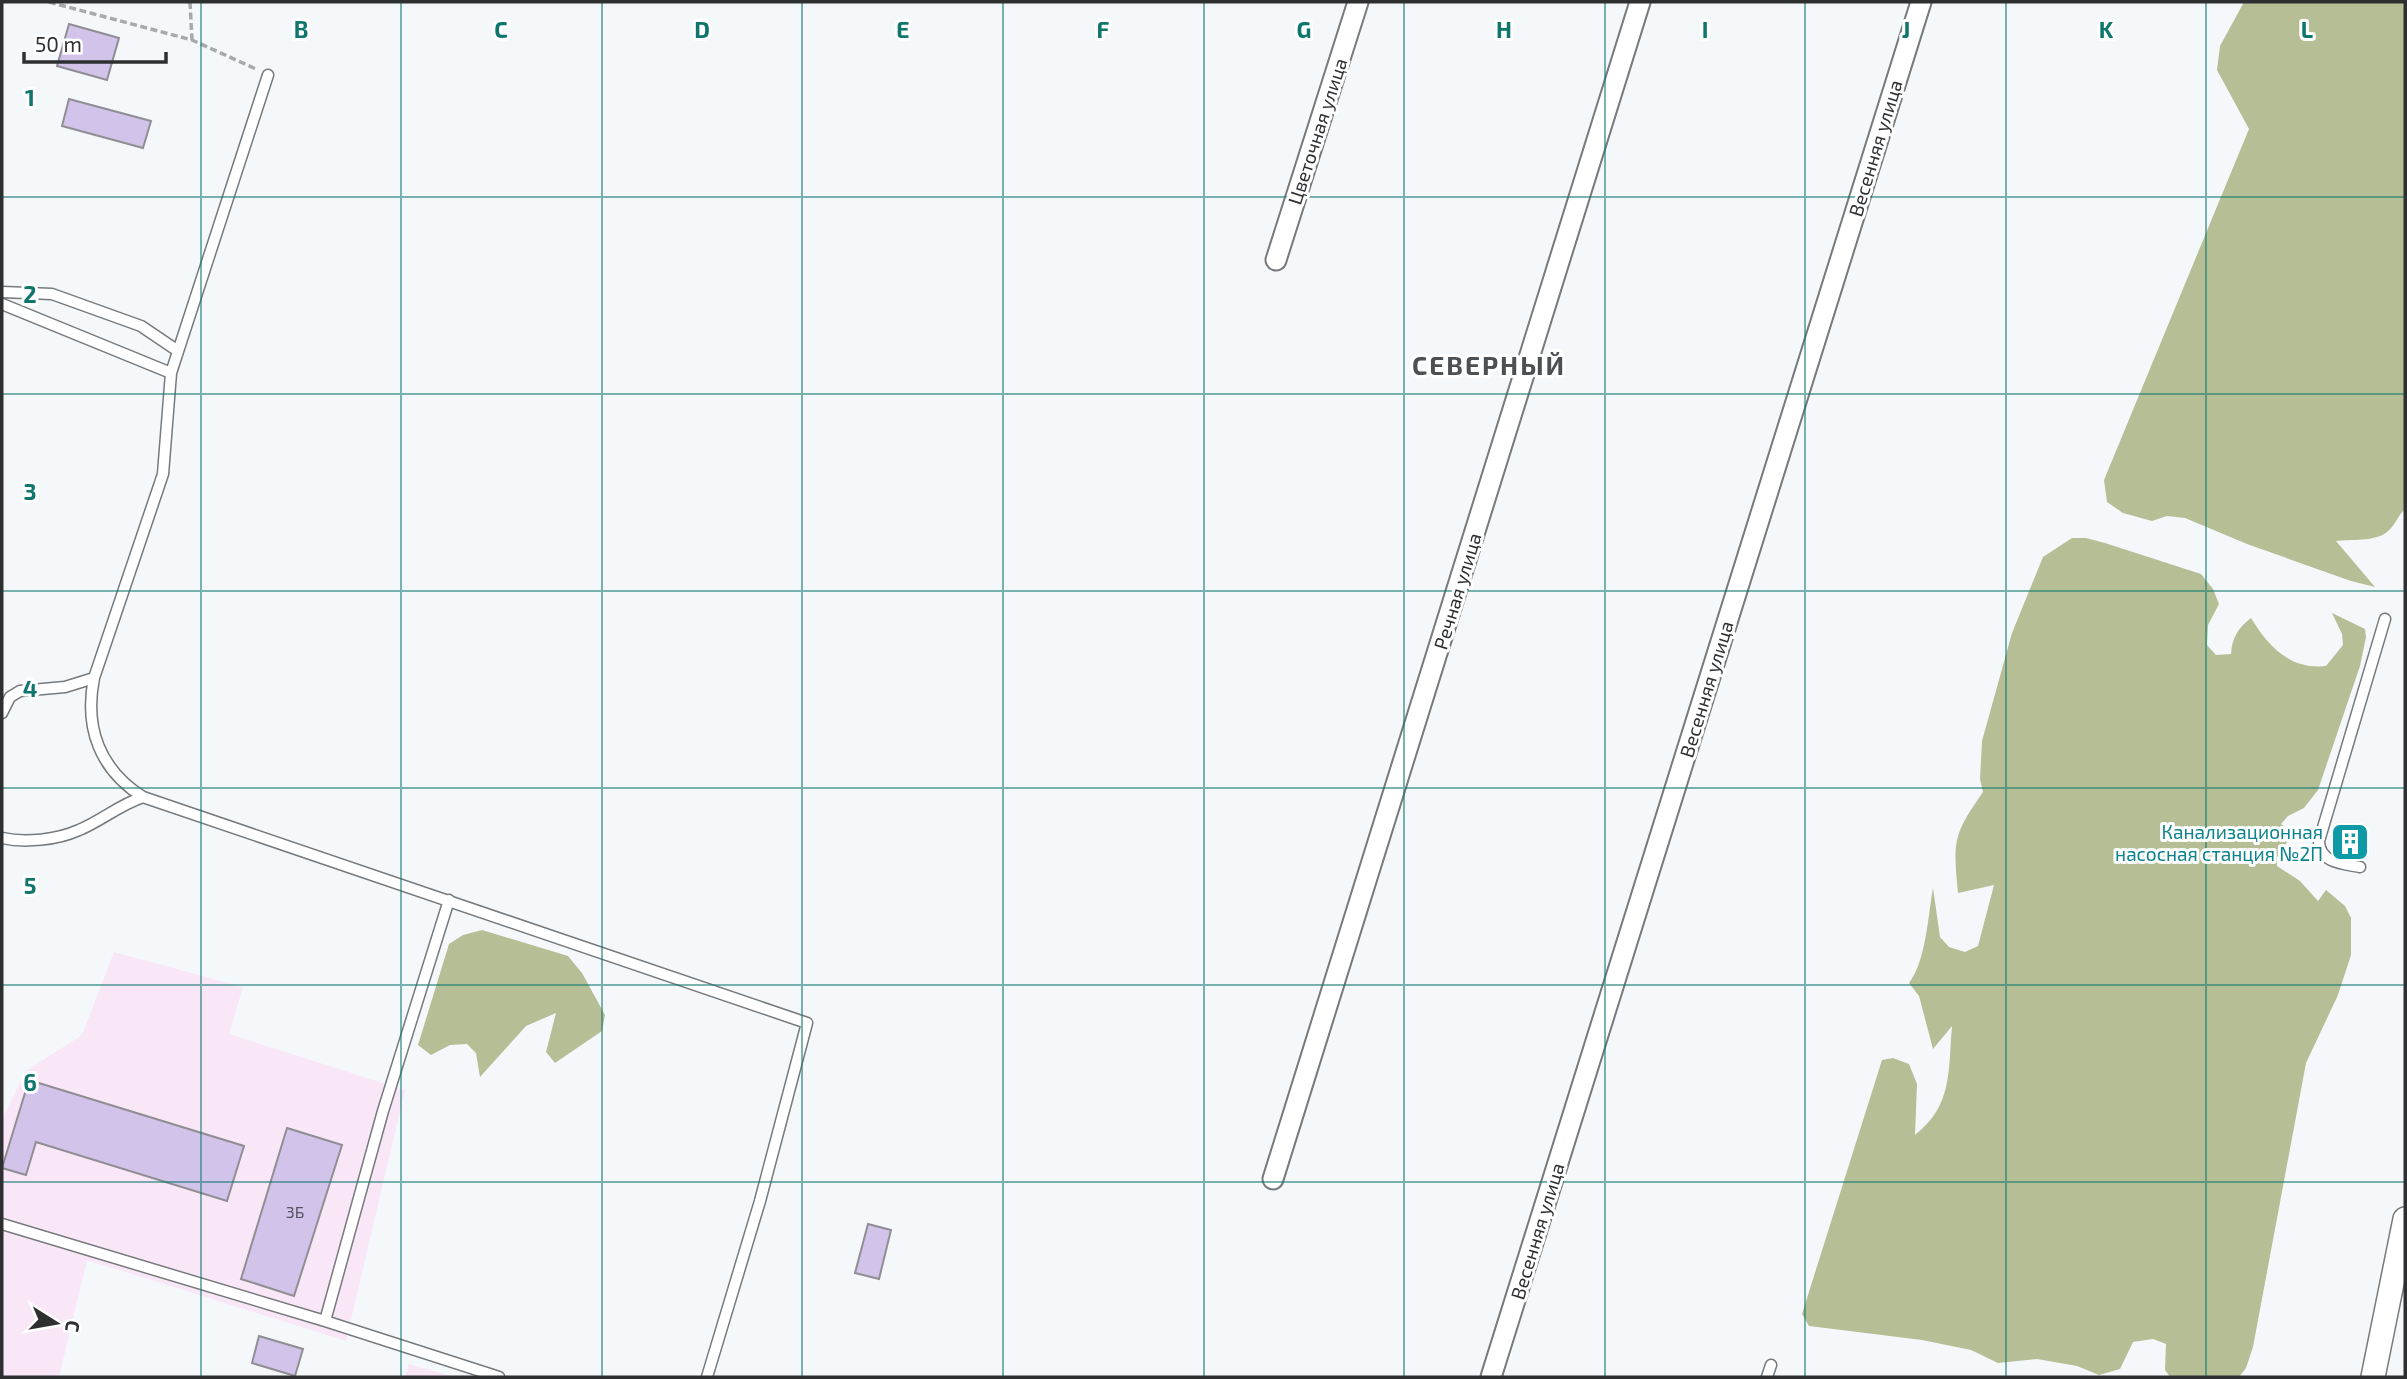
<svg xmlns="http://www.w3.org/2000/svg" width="2407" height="1379" font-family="'Exo 2',sans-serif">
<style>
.industrial{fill:#f9e7f8}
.forest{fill:#b6be95}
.building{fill:#d2c3ea;stroke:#8f8e92;stroke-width:2}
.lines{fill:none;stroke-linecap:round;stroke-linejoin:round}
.service-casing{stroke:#767a7d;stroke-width:13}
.minor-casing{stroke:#767a7d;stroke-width:23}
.tertiary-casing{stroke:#767a7d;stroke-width:26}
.path{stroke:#a7aaad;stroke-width:3.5;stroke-dasharray:7 3.5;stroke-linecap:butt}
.service{stroke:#fff;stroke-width:10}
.minor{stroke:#fff;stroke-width:19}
.tertiary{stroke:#fff;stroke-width:23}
.grid{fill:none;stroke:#0f766e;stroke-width:2;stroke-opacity:0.55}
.labels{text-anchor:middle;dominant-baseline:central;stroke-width:6;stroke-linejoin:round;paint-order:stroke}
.number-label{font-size:16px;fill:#57545f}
.street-label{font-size:19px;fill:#2e2f31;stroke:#fff}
.culture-label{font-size:19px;fill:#0d838f;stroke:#fff;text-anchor:end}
.district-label{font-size:26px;font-weight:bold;letter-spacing:2px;fill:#4d5052;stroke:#fff}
.grid-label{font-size:23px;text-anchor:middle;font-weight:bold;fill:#0f766e;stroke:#fff;stroke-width:6;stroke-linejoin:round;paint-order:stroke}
</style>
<rect width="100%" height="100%" fill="#f4f8fb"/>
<path class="industrial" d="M114,952L243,987L229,1034L405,1090L346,1341L87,1260L59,1377H2V1119L26,1071L82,1035Z
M409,1364L454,1377H405Z"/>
<path class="forest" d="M2244,2H2405V509C2398,515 2395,526 2387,532C2375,542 2351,539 2336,541L2375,587L2351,581L2247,544L2185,518L2167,516L2152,521L2123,513L2107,502L2104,480L2249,129L2217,70L2220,46Z
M2072,538H2086L2105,543L2201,574L2213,589L2219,604L2208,625L2207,645L2216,655L2231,654C2232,638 2238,628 2251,618C2268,646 2290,670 2326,666L2343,645L2342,634L2332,613L2365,629L2366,637L2360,666L2318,790L2304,808L2288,816L2281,824L2293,833L2277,857V866L2300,881L2318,901L2326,890L2345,906L2351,918V955L2338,995L2306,1063L2253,1347L2246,1368L2239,1377H2170L2165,1370L2166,1344L2153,1339L2133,1342L2120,1369L2099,1375L2077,1366L2037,1359L1998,1363L1971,1350L1922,1340L1809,1326L1802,1314L1882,1060L1893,1058L1909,1064L1917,1084L1915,1135C1953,1105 1948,1071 1952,1026L1933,1049L1919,996L1909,983C1926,961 1928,916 1933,888L1940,937L1949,947L1965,952L1978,946L1994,885L1958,893C1953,841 1953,835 1983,792L1980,779L1982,741L2012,633L2043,557Z
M482,930L568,956L582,973L605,1015L602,1031L555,1063L546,1052L556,1013L526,1026L480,1077L476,1053L467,1044L450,1045L431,1055L418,1045L449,944L463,935Z"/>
<path class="building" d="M69,24L119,38L107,80L57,66Z
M69,99L151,121L143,148L62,126Z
M2338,827L2366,832L2362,857L2333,852Z
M29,1080L244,1146L227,1201L36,1142L26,1175L2,1168Z
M287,1128L342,1145L294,1296L241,1279Z
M868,1224L891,1230L879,1279L855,1273Z
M259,1336L303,1349L295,1376L252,1363Z"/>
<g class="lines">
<defs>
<path id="service" d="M2,292L52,294L141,326L178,351
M2,304L171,373
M94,678C84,728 100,770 143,797
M2,713L10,697L20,691L65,687L94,678L163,474L171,373L268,75
M2,838C25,843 57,840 79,830C101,821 119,805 143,797L807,1023L760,1201L707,1377
M2360,867C2344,864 2319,863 2319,841L2385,619
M2,1224L325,1321L499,1377
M325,1321L383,1111L449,900
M1767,1377L1771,1365"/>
<path id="minor" d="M1276,260L1358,2
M1273,1179L1640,2
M1491,1377L1921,2"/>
<path id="tertiary" d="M2373,1377L2405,1219"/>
</defs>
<use href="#service" class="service-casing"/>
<use href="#minor" class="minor-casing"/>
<use href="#tertiary" class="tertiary-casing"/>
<path class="path" d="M49,2L192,40L256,69
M190,2L192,40"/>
<use href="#service" class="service"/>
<use href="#minor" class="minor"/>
<use href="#tertiary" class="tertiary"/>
</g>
<path class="grid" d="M201,2V1377M401,2V1377M602,2V1377M802,2V1377M1003,2V1377M1204,2V1377M1404,2V1377M1605,2V1377M1805,2V1377M2006,2V1377M2206,2V1377M2,197H2405M2,394H2405M2,591H2405M2,788H2405M2,985H2405M2,1182H2405"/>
<defs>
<symbol id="building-square" viewBox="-11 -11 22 22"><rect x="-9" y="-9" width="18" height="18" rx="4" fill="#0f9aa8" stroke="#fff"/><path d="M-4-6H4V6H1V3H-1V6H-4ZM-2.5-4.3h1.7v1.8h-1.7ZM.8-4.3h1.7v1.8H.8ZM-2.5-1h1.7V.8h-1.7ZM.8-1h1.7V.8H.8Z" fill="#fff"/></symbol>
</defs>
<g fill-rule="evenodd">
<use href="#building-square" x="2328" y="820" width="44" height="44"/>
</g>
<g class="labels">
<g class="number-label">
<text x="295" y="1211">3Б</text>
</g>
<g class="street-label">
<text transform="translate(1317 131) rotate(-72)">Цветочная улица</text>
<text transform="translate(1875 148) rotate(-73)">Весенняя улица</text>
<text transform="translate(1457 591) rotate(-73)">Речная улица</text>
<text transform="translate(1706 689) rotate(-73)">Весенняя улица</text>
<text transform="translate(1537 1231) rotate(-73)">Весенняя улица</text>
</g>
<g class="culture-label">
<text x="2323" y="831">Канализационная<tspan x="2323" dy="22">насосная станция №2П</tspan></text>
</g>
<g class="district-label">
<text x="1489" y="364">СЕВЕРНЫЙ</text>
</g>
</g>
<g class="grid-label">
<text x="301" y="38">B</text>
<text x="501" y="38">C</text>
<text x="702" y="38">D</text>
<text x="903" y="38">E</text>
<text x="1103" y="38">F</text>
<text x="1304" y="38">G</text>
<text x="1504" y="38">H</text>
<text x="1705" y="38">I</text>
<text x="1906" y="38">J</text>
<text x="2106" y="38">K</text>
<text x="2307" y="38">L</text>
<text x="30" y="106">1</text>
<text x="30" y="303">2</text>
<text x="30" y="500">3</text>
<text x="30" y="697">4</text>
<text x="30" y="894">5</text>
<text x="30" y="1091">6</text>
</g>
<rect width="2407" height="1379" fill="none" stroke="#2e2f31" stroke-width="7"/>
<g transform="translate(56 1323) rotate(101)" stroke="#ffffff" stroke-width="5" paint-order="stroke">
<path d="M0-5L12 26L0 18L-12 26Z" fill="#2e2f31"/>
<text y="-10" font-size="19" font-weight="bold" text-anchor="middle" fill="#2e2f31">С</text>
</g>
<path d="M24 52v10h142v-10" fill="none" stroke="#2e2f31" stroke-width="3.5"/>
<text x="35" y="52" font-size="21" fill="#2e2f31" stroke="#ffffff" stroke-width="5" paint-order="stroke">50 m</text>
</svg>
